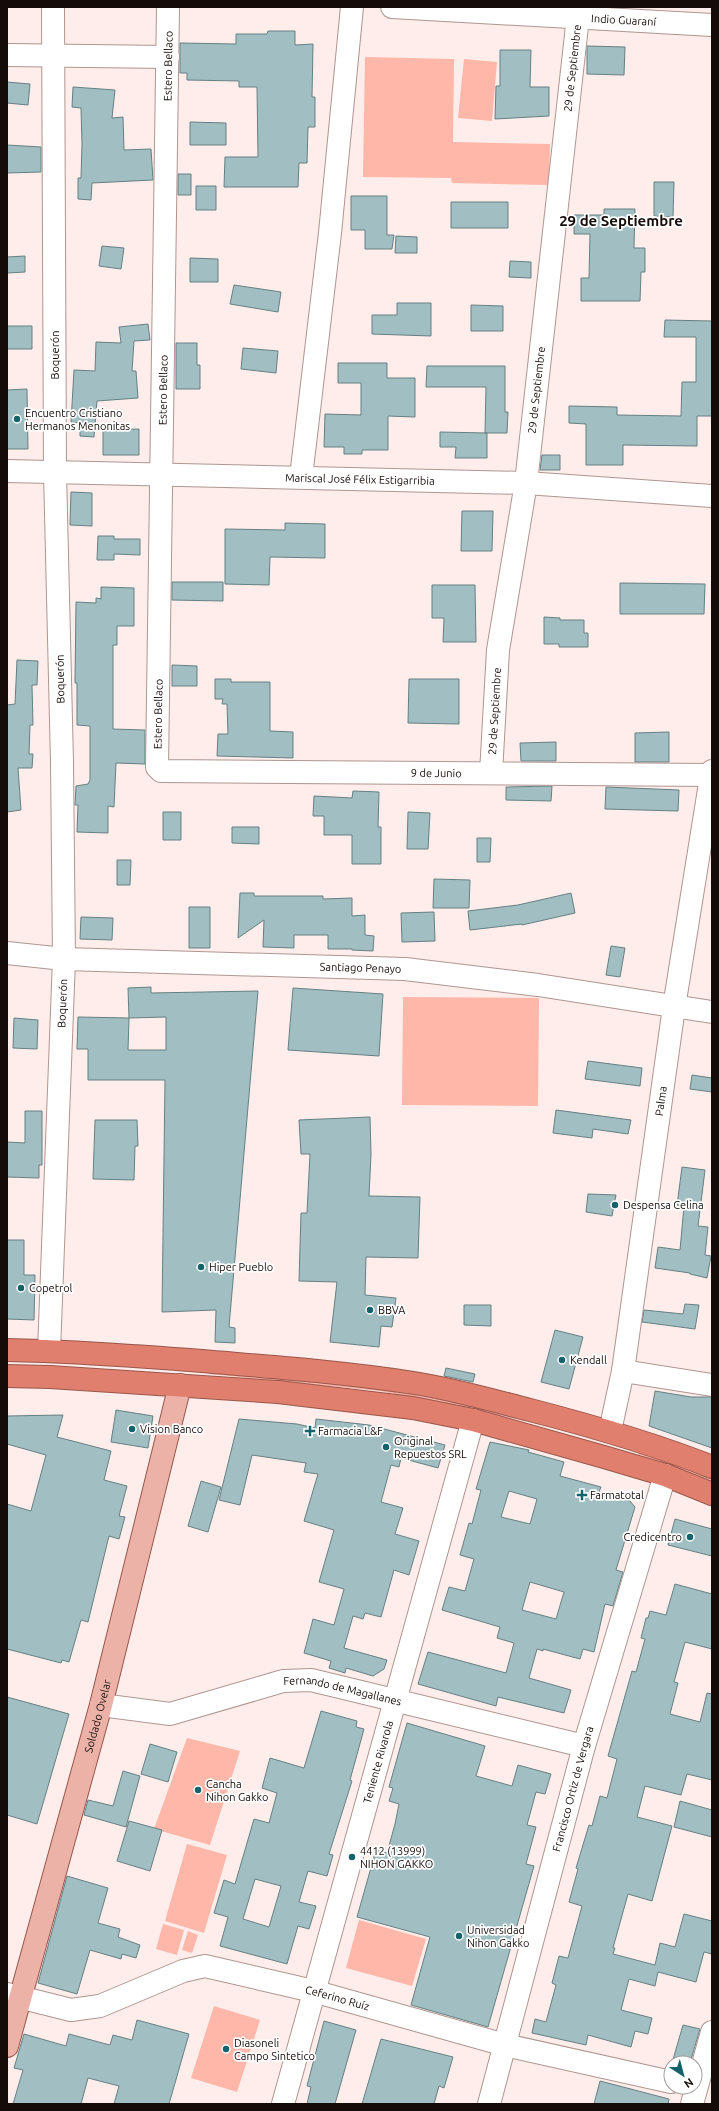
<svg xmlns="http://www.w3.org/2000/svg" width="719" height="2111" font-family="Ubuntu,sans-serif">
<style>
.green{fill:#feb7a9}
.building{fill:#a1bec2;stroke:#658083;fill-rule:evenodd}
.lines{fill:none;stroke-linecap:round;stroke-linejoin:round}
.minor-casing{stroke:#af9691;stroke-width:24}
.major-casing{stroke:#99574b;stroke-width:24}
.highway-casing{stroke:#99574b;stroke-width:24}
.minor{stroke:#fff;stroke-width:22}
.major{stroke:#ecb2a8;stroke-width:22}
.highway{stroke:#e07f6e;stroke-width:22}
.poi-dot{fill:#14636b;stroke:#fff;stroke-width:1.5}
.labels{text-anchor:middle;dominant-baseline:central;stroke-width:3.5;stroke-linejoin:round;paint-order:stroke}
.street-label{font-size:11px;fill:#150c0a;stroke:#fff}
.poi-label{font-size:11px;fill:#150c0a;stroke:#fff;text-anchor:start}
.district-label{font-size:15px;font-weight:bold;fill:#150c0a;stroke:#fff}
</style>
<rect width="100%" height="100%" fill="#feedea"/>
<path class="green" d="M365,57L454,59L453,142L550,144L549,185L452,183L451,178L363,177Z
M464,59L497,62L492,121L458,118Z
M403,997L539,998L538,1106L402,1105Z
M210,1372L379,1388L470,1405L576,1433L469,1408L379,1391L209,1374Z
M638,1451L712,1479V1482L638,1454Z
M187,1738L240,1751L210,1845L154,1829Z
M187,1844L227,1855L204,1933L165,1921Z
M359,1920L426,1939L412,1986L346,1968Z
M163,1924L184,1930L177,1955L156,1949Z
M188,1931L198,1935L192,1953L182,1950Z
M214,2006L260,2020L237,2092L191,2078Z"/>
<path class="building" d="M268,31H295V45L313,44L312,97H315V127H308L307,163H299L298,187H224L225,157H258L257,87H239V81L187,80V73H180V43L236,44V34H267Z
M587,46L625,47L624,75L587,74Z
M500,50H531L530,87H549V116L495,119L496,86H500Z
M7,82L30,84L28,105L7,103Z
M73,87L115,90L112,118L123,117L124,150L151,149L153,180L92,183L91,200L78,199V178H81L82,144L81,108L72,107Z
M190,122L226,123V145H190Z
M7,145L41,147V172L7,173Z
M178,174H191V195H178Z
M654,182H674L673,217L654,216Z
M196,186H216V210H196Z
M351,196H387V235H394L392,249H365V230H351Z
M451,202H508V228H451Z
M604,209H635L634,248H645V272H641L640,301H581V278H589L590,234H574V215H604Z
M396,236L417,237V253H395Z
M102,246L124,248L121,269L99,266Z
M25,256V272L7,273V257Z
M190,258L218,259V282H190Z
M510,261L531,262V278L509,277Z
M234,285L281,292L278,312L230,304Z
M397,303H431V336L372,334V315H397Z
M471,305L503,306V331H471Z
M665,320L712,321V416H697V446L623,445V465H586V424L569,423V406L617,407V415L681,416L682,382H696V337H664Z
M148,324L150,340L134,341L132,371H136L138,398L97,401L94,437L80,436V423L71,422L74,370L95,371L96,342L121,343L119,327Z
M7,326H32V349H7Z
M176,343H197V365H200V389H176Z
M243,348L278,351L276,373L241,369Z
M338,363H387V378H415V417L388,416V450H362V454H344V447H324L325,414L361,415V383H338Z
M427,366H505V412H508L507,433H485L486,387H426Z
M27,389L28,449H7V390Z
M139,429V455H103V430Z
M440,432L487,433V458H455L456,447H440Z
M542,455H560V470H540Z
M71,492L92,493V526L70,525Z
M462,511H493L492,551H461Z
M285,523L325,524V558L270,557L269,585L225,584V529L285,530Z
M98,536H114V539H140V555L114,554V560H97Z
M172,582H223V601L172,600Z
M620,583L705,584L704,614H620Z
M432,585H475L476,642H443L444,618H432Z
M101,587L134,588V626H117V645H113V729L145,730V764L116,763L114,807L108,806V833L77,832L78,805H75L76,786L88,784L90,780V726L77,725V683H75L76,602L96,603V598L101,599Z
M544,617L560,618V620H584V633H588V647H559V644H544Z
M17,660L38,661L37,685H32L33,725H30L29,754H33L32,768H18L21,810L7,812V705L15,704Z
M172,665L197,666V686H172Z
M215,679H231V682H270V731L293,732V758L217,756L218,734H228L227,704H222L223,699H215Z
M409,679H459V724L408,723Z
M669,732V762H635V733Z
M556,742V761H521L520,743Z
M552,786L551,801L506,800V787Z
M606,787L679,790L678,811L605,809Z
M353,791L379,792L378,827H381V864H352V835H324V816H313L314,796L352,798Z
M163,812H181V840H163Z
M408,812L430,813L428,849H407Z
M232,827H259V844L232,843Z
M477,838H491L490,862H477Z
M117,860H131L130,885H117Z
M434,879L470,880L469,908H433Z
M240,893H254V896H323V899L352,898V916L365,915V935L374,936L373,951L352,950V949H328V935H294V948L263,947L264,920L238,938Z
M571,893L575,913L522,925V924L470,930L468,911L518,905Z
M189,907H210V948H189Z
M434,912L435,941L402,942L401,913Z
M81,917L113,918L112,940L80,939Z
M611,946L625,948L620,977L606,975Z
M151,987V993L258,991L229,1327L235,1328V1343L215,1342L216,1310L162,1312L165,1080H88V1049H77L78,1017L129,1018L128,988ZM166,1017V1050H128L129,1018Z
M293,988L383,994L379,1056L288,1050Z
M14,1018L38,1020L37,1049L13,1048Z
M588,1061L642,1068L640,1086L585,1079Z
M692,1075L712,1078V1092L690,1089Z
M556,1110L631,1120L628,1134L593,1129L592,1138L553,1133Z
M25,1111H42V1165H39V1178L7,1177V1142L25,1143Z
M370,1117L371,1154L369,1196L420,1197L418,1258L366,1257L365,1295L396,1298L392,1327L381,1326L379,1347L330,1342L337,1282L299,1281L301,1213H307L310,1154H301L299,1120Z
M95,1120H137L138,1146H135L134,1180L93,1179Z
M682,1167L705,1170L698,1226L708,1227L705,1255L711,1256L707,1278L690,1274V1273L655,1268L658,1247L680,1250L684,1206L677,1205Z
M588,1194L616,1195L612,1216L586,1212Z
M7,1240H24V1275H35L34,1320L7,1319Z
M685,1304L699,1305L695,1329L642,1322L644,1310L683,1314Z
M464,1305H491V1326L464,1325Z
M555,1330L583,1337L569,1389L541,1382Z
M446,1368L475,1374L473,1382L444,1376Z
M655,1391L691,1397H712V1448L649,1426Z
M116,1410L153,1416L148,1448L111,1442Z
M63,1415L57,1437L111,1451L104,1480L127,1486L119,1516L125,1517L119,1539L109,1536L88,1622L81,1620L69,1662L62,1660L61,1663L7,1649V1504L31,1511L46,1455L7,1444V1416Z
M239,1419L297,1424L315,1428L316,1419L369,1425L445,1445L438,1468L401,1458L399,1467L391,1465L381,1502L403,1508L395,1534L419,1541L409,1575L394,1570L381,1617L365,1613L363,1619L353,1616L344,1648L387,1660L384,1669L373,1676L346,1668L345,1673L329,1668L331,1661L304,1653L313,1619L334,1625L344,1589L319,1582L334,1530L304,1521L318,1474L304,1472L306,1463L252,1455L240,1505L219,1500Z
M490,1442L529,1450L528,1452L564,1462L560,1476L601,1487L599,1492L630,1501L635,1507L616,1570L623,1572L613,1606L605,1604L594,1652L583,1649L580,1659L543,1649V1651L537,1649L529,1678L571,1690L564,1713L498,1697L496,1706L418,1684L428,1652L506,1673L514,1643L497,1638L500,1627L442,1610L449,1587L465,1591L474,1559L460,1555L469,1523L472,1524L481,1490L476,1489ZM509,1491L537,1499L530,1524L501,1517ZM530,1582L564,1592L556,1619L522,1610Z
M201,1481L221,1487L208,1532L188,1526Z
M675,1519L712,1529V1556L668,1545Z
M675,1584L712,1594V1649L685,1642L674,1682L678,1683L670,1714L700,1722L707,1693L712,1694V1780L687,1774L681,1795L645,1786L637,1817L672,1826L652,1901L628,1894L613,1948H615L613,1954L655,1965L660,1943L675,1947L684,1914L712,1921V1954L704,1952L696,1982L658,1972L655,1986L629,1979L621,2010L652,2018L648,2034L635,2031L631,2047L588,2035L586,2045L532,2033L535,2019L546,2022L556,1985L552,1983L559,1956L568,1958L582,1906L569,1902L578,1869L576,1868L589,1825L592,1826L600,1796L607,1798L617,1759L608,1756L632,1671L636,1672L645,1639L641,1638L646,1618H648L650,1611L666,1615Z
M7,1697L69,1714L37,1824L7,1815Z
M321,1711L357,1721L356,1727L364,1729L350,1780L352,1781L329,1854L333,1855L327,1876L308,1871L299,1902L316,1906L309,1929L298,1926L287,1964L220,1946L228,1917L214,1913L224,1880L235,1884L254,1819L269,1823L277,1793L262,1788L270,1758L304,1768ZM255,1879L281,1886L269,1927L243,1919Z
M407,1723L485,1746L476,1776L512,1786L518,1765L551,1774L545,1794L536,1792L527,1825L536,1827L526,1864L534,1866L488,2027L411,2005L430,1937L357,1917L376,1850L387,1853L395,1824L399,1804L389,1801L393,1788L389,1787Z
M150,1744L177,1752L168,1782L141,1774Z
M123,1771L140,1776L126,1827L84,1815L88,1800L113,1806Z
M680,1801L712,1810V1837L674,1827Z
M129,1821L162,1830L150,1871L117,1861Z
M67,1876L108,1888L98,1923L120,1929L118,1937L140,1945L136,1958L122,1954L121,1959L90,1950L77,1994L38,1983Z
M137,2020L189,2034L169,2104H114L119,2086L88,2078L81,2104H13L23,2070L14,2068L24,2034L66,2046L69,2034L110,2045L113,2035L132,2040Z
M324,2021L356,2030L335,2104H307L311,2087L307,2086Z
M683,2025L700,2029L690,2063H672Z
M381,2039L453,2057L444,2088L439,2086L434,2104H362Z
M600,2081L669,2099L668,2104H594Z"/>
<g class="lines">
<defs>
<g id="minor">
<path id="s1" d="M168,7L157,767L161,771L712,775"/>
<path id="s2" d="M392,7L712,25"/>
<path d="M7,55L168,57"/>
<path id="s3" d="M7,471L526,483L712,496"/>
<path d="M301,477L330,233L352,7"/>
<path id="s4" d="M491,773L498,650L526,483L578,17V7"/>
<path id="s5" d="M7,953L64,959L405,969L538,985L712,1012"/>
<path id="s6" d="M49,1351L64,959L62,762L55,472L53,7"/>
<path d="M623,1371L712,1385"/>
<path id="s7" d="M610,1431L623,1371L674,1007L712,771"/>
<path id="s8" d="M101,1705L170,1714L283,1681L311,1680L584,1746"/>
<path id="s9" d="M7,1994L71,2010L100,2006L183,1971L205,1966L313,1991L505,2045L671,2082"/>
<path id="s10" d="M283,2104L473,1420"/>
<path id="s11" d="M489,2104L584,1746L665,1475"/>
<path d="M692,2104L712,2032"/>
</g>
<g id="major">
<path id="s12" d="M7,2046L101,1705L180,1385"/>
</g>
<path id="highway" d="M7,1350C72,1351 137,1356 202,1361C272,1367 343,1372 414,1383C453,1389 491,1400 530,1410C592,1426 652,1443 712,1467
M7,1376L50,1377L278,1392L413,1408L473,1420L604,1457L665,1475L712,1494"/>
</defs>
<use href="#minor" class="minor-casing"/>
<use href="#major" class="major-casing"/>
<use href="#highway" class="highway-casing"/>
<use href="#minor" class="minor"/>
<use href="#major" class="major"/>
<use href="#highway" class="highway"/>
</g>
<g class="poi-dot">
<circle cx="17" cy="419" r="4"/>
<circle cx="615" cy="1205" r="4"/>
<circle cx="201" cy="1267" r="4"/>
<circle cx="21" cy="1288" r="4"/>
<circle cx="370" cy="1310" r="4"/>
<circle cx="562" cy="1360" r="4"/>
<circle cx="132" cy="1429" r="4"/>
<path d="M308 1425h4v4h4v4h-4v4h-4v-4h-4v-4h4z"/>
<circle cx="386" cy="1447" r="4"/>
<path d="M580 1489h4v4h4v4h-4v4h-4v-4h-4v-4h4z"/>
<circle cx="690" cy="1537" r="4"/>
<circle cx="198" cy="1790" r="4"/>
<circle cx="352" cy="1857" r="4"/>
<circle cx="459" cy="1936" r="4"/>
<circle cx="226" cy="2049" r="4"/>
</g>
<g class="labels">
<g class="street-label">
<text stroke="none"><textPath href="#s2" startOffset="232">Indio Guaraní</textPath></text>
<text transform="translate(168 66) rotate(-89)">Estero Bellaco</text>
<text stroke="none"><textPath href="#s4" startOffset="710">29 de Septiembre</textPath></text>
<text transform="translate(55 355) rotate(-90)">Boquerón</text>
<text transform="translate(163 390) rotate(-89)">Estero Bellaco</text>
<text stroke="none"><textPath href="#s4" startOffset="386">29 de Septiembre</textPath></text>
<text stroke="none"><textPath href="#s3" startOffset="353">Mariscal José Félix Estigarribia</textPath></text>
<text transform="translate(60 679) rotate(-91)">Boquerón</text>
<text stroke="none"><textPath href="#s4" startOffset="62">29 de Septiembre</textPath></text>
<text transform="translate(158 714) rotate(-89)">Estero Bellaco</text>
<text stroke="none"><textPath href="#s1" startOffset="1041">9 de Junio</textPath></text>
<text stroke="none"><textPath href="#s5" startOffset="354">Santiago Penayo</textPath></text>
<text stroke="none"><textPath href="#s6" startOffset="348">Boquerón</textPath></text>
<text stroke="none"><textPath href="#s7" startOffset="334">Palma</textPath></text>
<text stroke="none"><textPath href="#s8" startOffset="248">Fernando de Magallanes</textPath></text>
<text stroke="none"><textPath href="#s12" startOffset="342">Soldado Ovelar</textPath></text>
<text stroke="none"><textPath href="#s10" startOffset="355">Teniente Rivarola</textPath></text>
<text stroke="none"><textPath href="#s11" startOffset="326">Francisco Ortiz de Vergara</textPath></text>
<text stroke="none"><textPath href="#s9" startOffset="344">Ceferino Ruíz</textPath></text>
</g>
<g class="poi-label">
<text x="25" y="413">Encuentro Cristiano<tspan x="25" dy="13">Hermanos Menonitas</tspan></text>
<text x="623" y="1205">Despensa Celina</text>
<text x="209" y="1267">Hiper Pueblo</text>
<text x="29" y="1288">Copetrol</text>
<text x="378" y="1310">BBVA</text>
<text x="570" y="1360">Kendall</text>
<text x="140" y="1429">Vision Banco</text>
<text x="318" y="1431">Farmacia L&amp;F</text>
<text x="394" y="1441">Original<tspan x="394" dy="13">Repuestos SRL</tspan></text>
<text x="590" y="1495">Farmatotal</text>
<text x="682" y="1537" text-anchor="end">Credicentro</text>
<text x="206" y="1784">Cancha<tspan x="206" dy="13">Nihon Gakko</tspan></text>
<text x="360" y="1851">4412 (13999)<tspan x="360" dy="13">NIHON GAKKO</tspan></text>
<text x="467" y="1930">Universidad<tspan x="467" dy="13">Nihon Gakko</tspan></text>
<text x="234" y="2043">Diasoneli<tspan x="234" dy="13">Campo Sintetico</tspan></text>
</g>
<g class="district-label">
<text x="621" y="220">29 de Septiembre</text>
</g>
</g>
<rect width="719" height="2111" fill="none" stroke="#150c0a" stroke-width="16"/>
<g transform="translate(683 2075) rotate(144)"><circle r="19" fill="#ffffff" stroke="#a19e9d"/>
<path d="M0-3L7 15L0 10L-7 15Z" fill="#14636b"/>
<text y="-6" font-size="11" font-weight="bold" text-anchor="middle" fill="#150c0a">N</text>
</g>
</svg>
